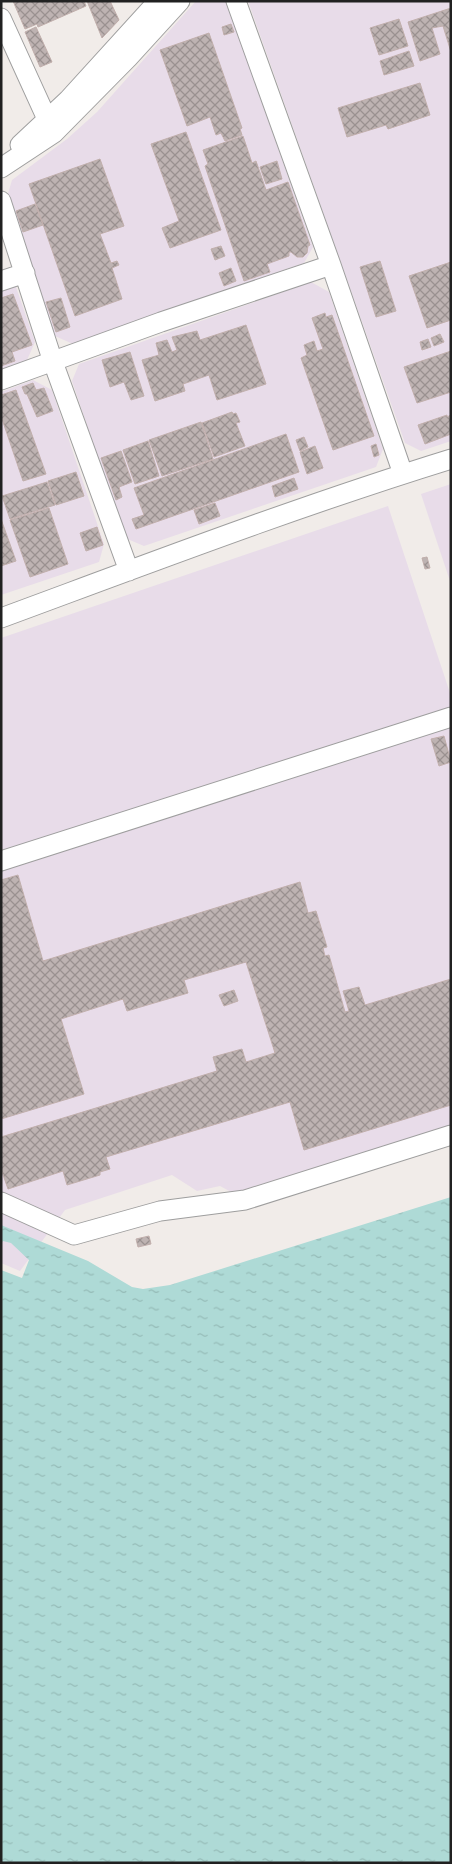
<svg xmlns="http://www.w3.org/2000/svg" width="452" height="1864" font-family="'Sofia Sans Condensed',sans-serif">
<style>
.industrial{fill:#e8dce9}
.water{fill:url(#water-ripples)}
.building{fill:url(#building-cross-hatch);stroke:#c1afac}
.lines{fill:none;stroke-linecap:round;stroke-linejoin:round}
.minor-casing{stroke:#9e9e9e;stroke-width:21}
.minor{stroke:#fff;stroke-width:19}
</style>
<defs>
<pattern id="water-ripples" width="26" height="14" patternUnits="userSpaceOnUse" patternTransform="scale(1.25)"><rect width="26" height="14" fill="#aedad6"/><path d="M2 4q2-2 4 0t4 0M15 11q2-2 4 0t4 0" fill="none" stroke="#95bbb7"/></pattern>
<pattern id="building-cross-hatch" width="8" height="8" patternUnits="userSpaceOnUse" patternTransform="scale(1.25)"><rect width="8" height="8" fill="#beb3b2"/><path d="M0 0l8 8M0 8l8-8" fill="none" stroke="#9a9190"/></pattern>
</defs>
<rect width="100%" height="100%" fill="#f1ece9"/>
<path class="industrial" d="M196,1H226L313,247L304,263L73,344L55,336L7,197L12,180L67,139L97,112Z
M248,1H451V441L421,451L405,443Z
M311,282L329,292L383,449L376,467L144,546L125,538L72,381L79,364Z
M9,285L16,287L35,342L27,360L1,369V287Z
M33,380L52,390L104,544L99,562L1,595V392Z
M451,484V584L421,494Z
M388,506L451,696V1126L233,1193L220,1186L197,1191L172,1175L65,1210L20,1271L1,1263V638Z"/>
<path class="water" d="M451,1197V1863H1V1270L22,1278L29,1260L11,1243L3,1241L1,1243V1225L88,1261L132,1287L143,1289L170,1285Z"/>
<path class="building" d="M13,1H84L86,6L38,27L37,24L25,29Z
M87,1H110L119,20L102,38Z
M451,8V52L443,26L432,28L440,54L420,61L408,22Z
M399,19L408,46L379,55L370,28Z
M231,24L234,32L224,35L222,27Z
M36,27L52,62L40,67L25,32Z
M209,33L242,128L240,129L242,135L225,141L221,133L216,135L210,117L187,126L160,50Z
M409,51L414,66L384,75L380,61Z
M420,83L430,115L388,129L386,125L347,137L338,108Z
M186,132L221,230L170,248L162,228L179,221L151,144Z
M243,136L252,163L256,161L266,190L288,182L310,245L308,246L307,253L303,257H297L291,252H289V256L267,264L270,272L244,281L205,166L208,164L203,150Z
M100,159L124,226L100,234L111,263L117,261L119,265L112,268L122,299L75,316L29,184Z
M277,161L282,179L266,184L260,167Z
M35,204L43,225L23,232L16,211Z
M221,246L225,256L215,260L211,249Z
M380,261L396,311L376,317L360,267Z
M451,262V320L427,328L409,276Z
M231,268L236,281L224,286L219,273Z
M13,294L32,345L12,352L15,361L1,366V298Z
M61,298L70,327L56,332L46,302Z
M325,313L326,317L332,315L374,436L333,450L301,358L307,355L304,345L314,341L317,351L323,349L312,318Z
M246,325L266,384L217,400L209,375L183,384L185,391L155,401L142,360L159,355L156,343L167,340L172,352L177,350L172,337L197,331L200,340Z
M440,334L444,342L434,346L431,338Z
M428,339L431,347L422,350L420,342Z
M451,351V392L417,403L404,367Z
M130,352L144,396L131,400L124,382L110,387L102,360Z
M33,383L36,390L44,388L53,411L37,417L27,394H25L22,387Z
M16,390L46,474L23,481L1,416V395Z
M232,412L233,414L236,413L240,422L236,423L245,446L214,457L202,423Z
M447,415V417L451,415V434L425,444L418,425Z
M201,422L213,459L162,476L149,440Z
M286,434L299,472L136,529L132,519L144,515L134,488Z
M304,437L308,447L300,451L296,440Z
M148,441L159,476L135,484L123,450Z
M376,444L379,455L374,457L371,446Z
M315,446L323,468L307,474L300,452Z
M121,451L132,482L119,487L122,497L116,500L101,458Z
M76,472L84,496L56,505L48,481Z
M294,478L298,489L275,497L272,486Z
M47,482L55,505L10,519L2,496Z
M215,503L220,516L199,524L194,510Z
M49,508L68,564L30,577L10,520Z
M1,519L16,561L1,566Z
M97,527L103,545L86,551L80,533Z
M427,557L430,568L425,569L422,558Z
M444,736L451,762L439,766L431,739Z
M18,875L43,961L300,882L308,913L316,911L327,947L323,948L325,956L329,955L345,1012L349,1011L343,991L359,987L365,1005L451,979V1105L304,1150L290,1102L106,1157L110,1169L100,1172V1175L67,1185L63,1171L8,1189L1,1169V1137L217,1071L213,1057L242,1049L246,1062L275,1053L246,962L184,980L188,993L127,1011L123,999L61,1019L84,1094L1,1119V880Z
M234,990L238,1001L224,1006L219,995Z
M149,1236L151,1244L138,1247L136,1239Z"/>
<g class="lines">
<defs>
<path id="minor" d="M236,1L331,265L403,474
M1,18L47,119
M20,145L68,100L158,1
M1,168L54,133L128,58L180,1
M1,201L53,362L129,571
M1,281L25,273
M1,380L161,322L331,265
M1,618C150,563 299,506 451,459
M1,861L451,717
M1,1202L74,1235L160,1211L245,1200L451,1135"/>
</defs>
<use href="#minor" class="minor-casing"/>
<use href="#minor" class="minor"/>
</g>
<rect width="452" height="1864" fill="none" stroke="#212121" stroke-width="5"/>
</svg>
